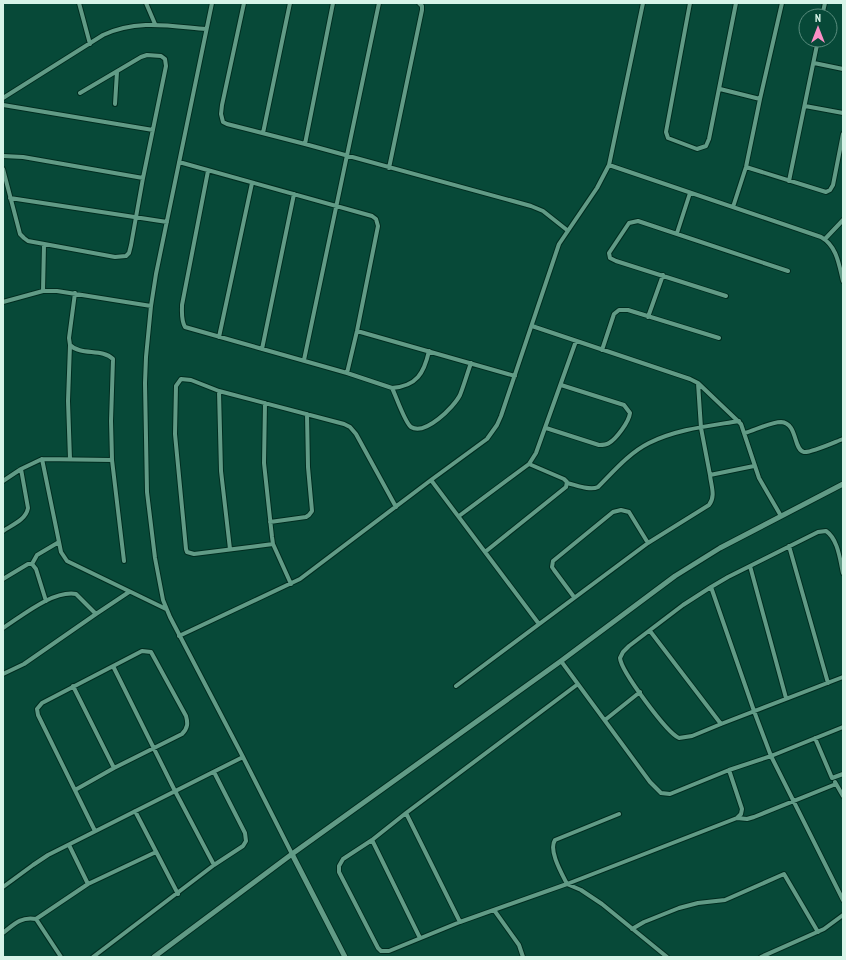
<svg xmlns="http://www.w3.org/2000/svg" width="846" height="960" font-family="'PT Sans Narrow',sans-serif">
<style>
.lines{fill:none;stroke-linecap:round;stroke-linejoin:round}
.minor-casing{stroke:#002d20;stroke-width:6}
.tertiary-casing{stroke:#002d20;stroke-width:7}
.minor{stroke:#619b86;stroke-width:4}
.tertiary{stroke:#619b86;stroke-width:5}
</style>
<rect width="100%" height="100%" fill="#074938"/>
<g class="lines">
<defs>
<path id="minor" d="M79,3L90,44
M146,3L155,24
M212,3L156,274L151,306L146,357L145,383L147,492L155,558L163,600L170,617L243,757L292,854
M244,3L222,105L221,114L223,122L227,124L305,144L531,206L543,211L567,230
M690,3L666,132L668,138L697,149L706,146L709,139L736,3
M822,16L825,3
M814,63L843,69
M720,89L760,99
M3,98L103,35C137,19 170,26 206,29
M115,104L117,72
M3,105L153,130
M805,106L843,113
M263,133L290,3
M305,144L333,3
M3,156L23,157L143,178
M179,162L372,216L376,219L378,226L357,331L347,373
M609,165L821,237C837,246 839,265 843,281
M746,167L826,192L830,190L833,185L843,134
M389,168L422,10V6L419,3
M3,169L20,234L24,238L28,241L115,257L126,256L129,253L131,245L143,178L166,66L165,59L161,56L147,55L141,57L80,93
M208,171L182,305C182,313 181,320 185,327L347,373L392,388C396,396 405,423 411,427C425,436 454,407 460,395C464,385 467,374 471,363
M789,181L818,40
M10,198L167,222
M733,207L746,167L760,99L782,3
M677,233L690,193
M825,239L843,220
M43,291L44,245
M75,293L69,338L70,345C81,356 102,348 113,359L111,421L112,460L124,561
M726,296L616,261L610,258L609,253L629,223L638,221L788,271
M3,302L43,291H57L151,306
M648,317L663,275
M532,326L690,379L698,383L741,424L759,478L781,516
M357,331L515,376
M219,337L252,183
M262,349L294,194
M602,350L614,314L619,310H628L719,338
M304,360L379,3
M698,383L701,428L710,475
M392,388C417,386 424,373 429,351
M219,391L221,471L230,549
M265,403L264,463L272,537L273,544L291,584
M546,428L599,445C602,445 606,445 609,443C616,439 629,422 630,413L624,405L561,385
M745,433C755,430 771,422 781,422C798,423 793,450 804,452C811,453 835,442 843,439
M42,459L59,542L61,552L67,561L166,609
M70,459L68,401L70,345
M431,480L539,624
M3,481L21,469L42,459L112,460
M567,483C576,485 590,491 598,487C614,471 629,453 649,443C677,429 709,426 739,421
M459,516L529,464L536,453L576,341
M270,522L306,517L309,515L312,511L308,467L307,414
M3,531C12,525 26,520 28,508L21,469
M273,544L194,554L187,552L186,549L175,434L176,386L181,379L191,380L219,391L344,424L350,427L356,434L396,507
M789,546L828,683
M485,552L566,487L567,482L564,479L529,464
M32,564L37,555L59,542
M750,566L786,698
M843,573C840,560 838,539 826,531L818,532L728,577L711,587L683,605L629,646L623,652L620,658C621,671 667,733 679,738L692,736L721,724L843,677
M3,579L28,564H32L36,569L46,601
M711,587L754,711L771,756L843,900
M574,597L554,570L552,567L553,561L613,512L621,510L629,512L648,543
M96,614L129,592
M3,628C22,616 53,590 76,594L96,614L24,664L3,674
M650,631L721,724
M179,636L300,579L431,480L487,439L497,425L501,416L559,244L597,188L609,165L643,3
M561,661L650,782L661,793L670,794L729,770L771,756L843,727
M113,666L175,791L214,865
M578,684L406,813L372,840L343,859L339,866V872L378,948L381,951H389L460,922L567,884L737,818L741,814L742,809L729,770
M73,686L114,768
M456,686L648,543L709,505C716,496 711,486 710,475L754,466
M605,720L640,692
M815,738L832,778L843,774
M835,782L843,796
M75,790L114,768L182,734C188,728 188,723 186,716L151,652L142,651L42,703L37,709L38,715L95,831
M135,811L178,894
M406,813L460,922
M619,814L555,840C548,850 562,874 567,884L581,890L602,904L667,957
M737,818L747,819L754,817L836,784
M372,840L420,938
M69,845L88,884
M3,887L33,865L48,855L243,757
M494,910L519,945L523,957
M632,929L644,922L679,908L698,903L725,900L784,874L818,932
M3,933C13,925 21,916 36,919
M61,957L36,919L88,884L156,852
M93,957L214,865L243,846L246,841L245,833L214,772
M761,957L824,929L843,915"/>
<path id="tertiary" d="M292,854L345,957
M154,957L292,854L561,661L675,576L720,548L843,484"/>
</defs>
<use href="#minor" class="minor-casing"/>
<use href="#tertiary" class="tertiary-casing"/>
<use href="#minor" class="minor"/>
<use href="#tertiary" class="tertiary"/>
</g>
<rect width="846" height="960" fill="none" stroke="#d7f4e8" stroke-width="8"/>
<g transform="translate(818 28)"><circle r="19" fill="#074938" stroke="#5a8d7e"/>
<path d="M0-3L7 15L0 10L-7 15Z" fill="#fb8fc6"/>
<text y="-6" font-size="11" font-weight="bold" text-anchor="middle" fill="#d7f4e8">N</text>
</g>
</svg>
